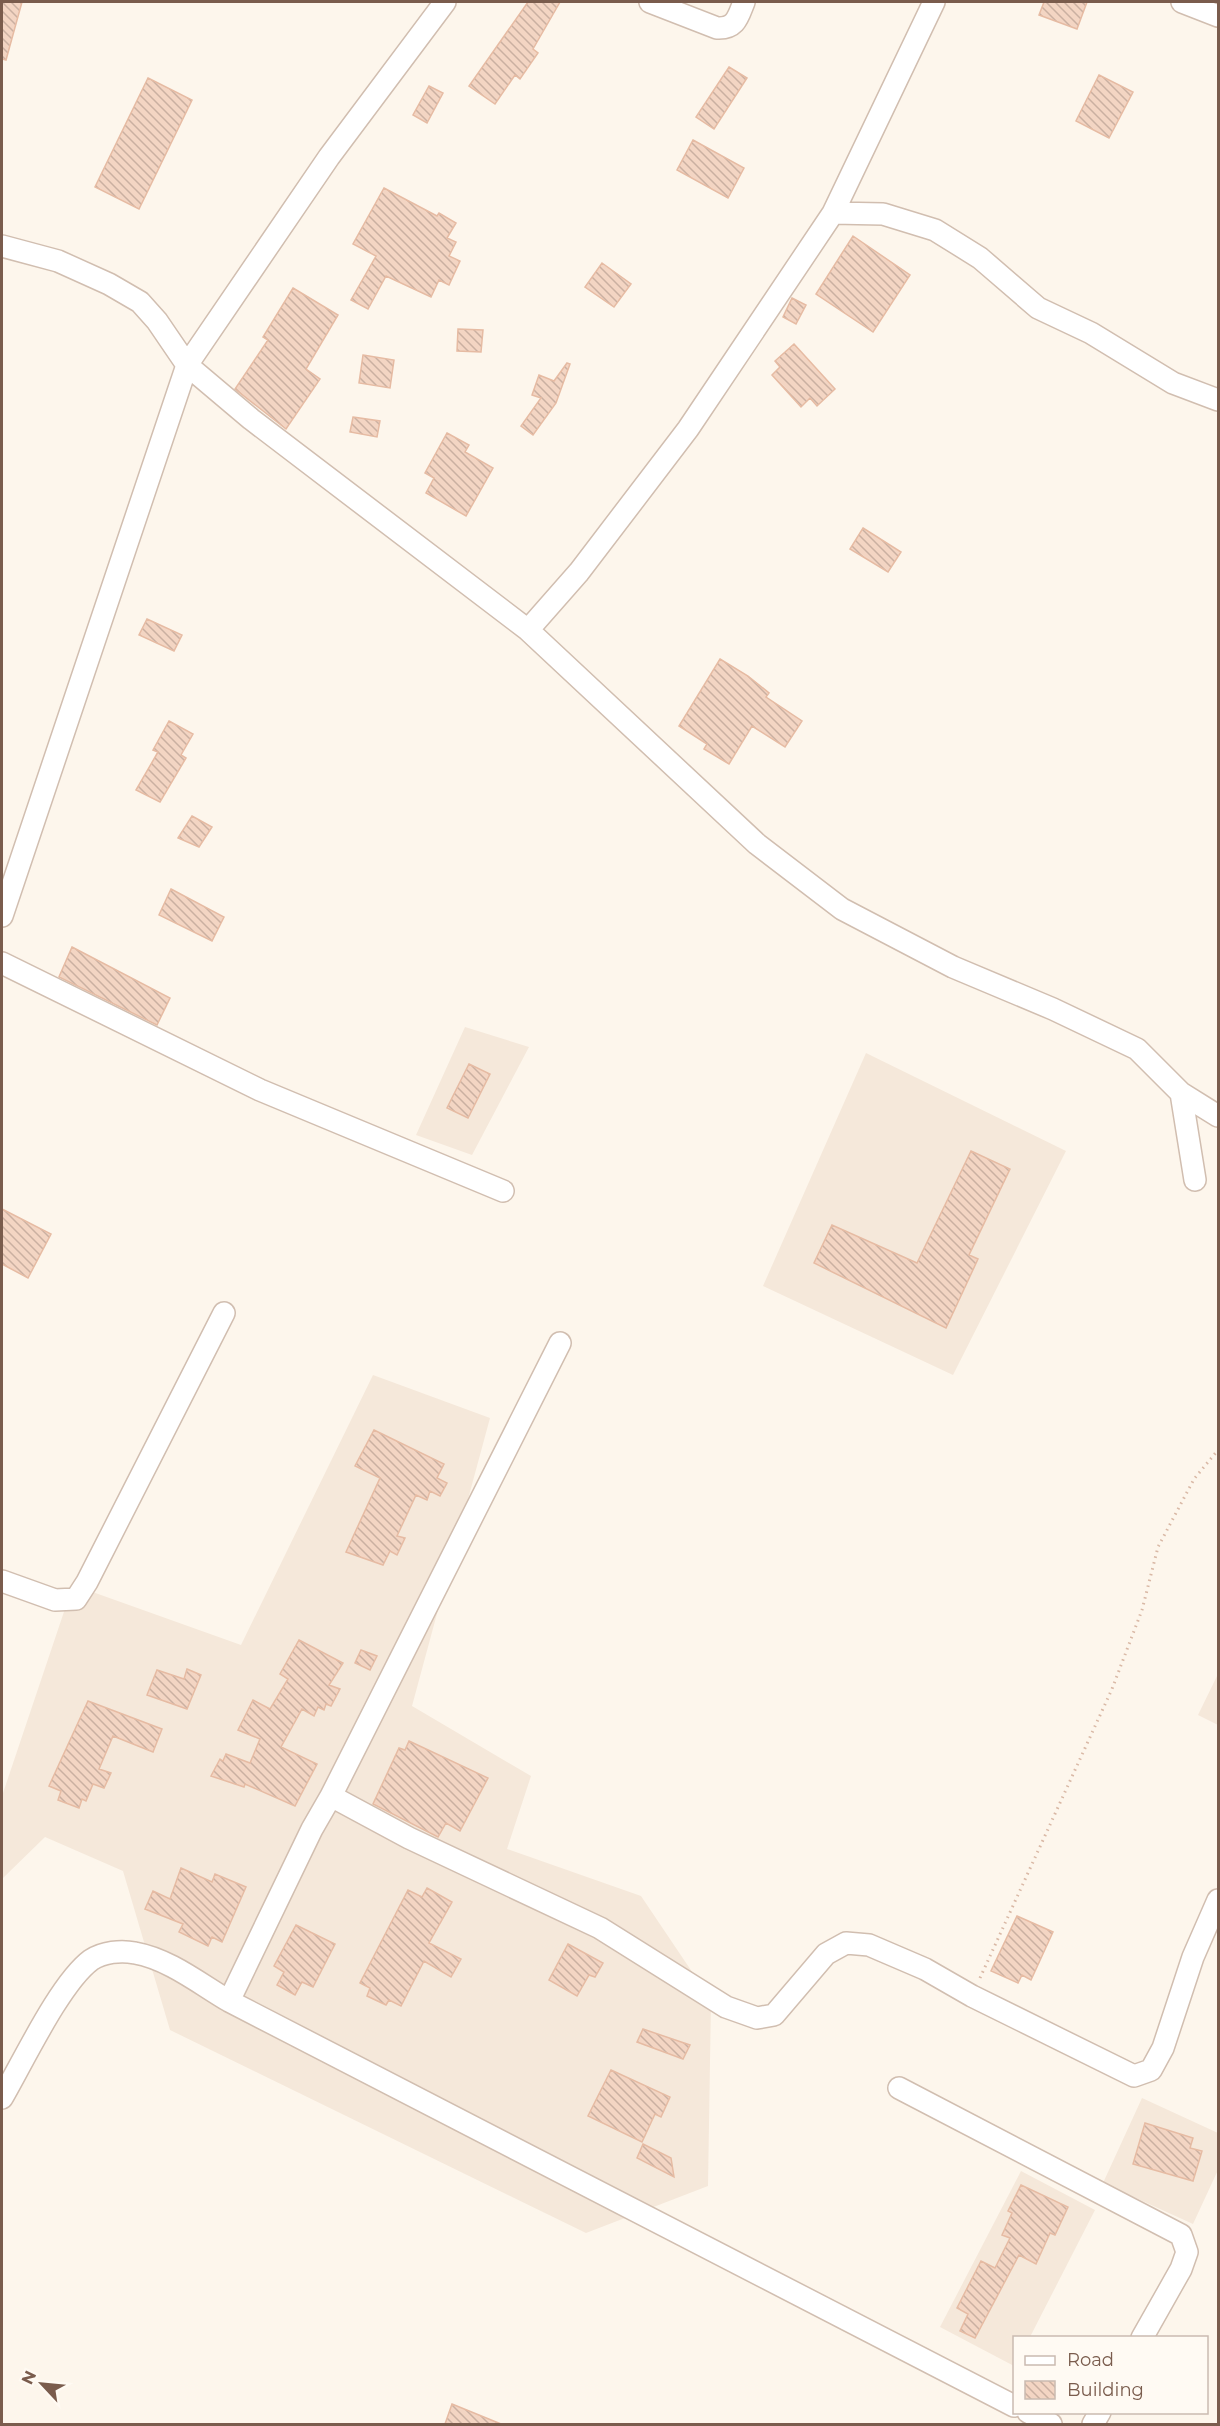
<svg xmlns="http://www.w3.org/2000/svg" width="1220" height="2426" font-family="Montserrat,sans-serif">
<style>
.residential{fill:#f5e8da}
.building{fill:url(#building-back-hatch);stroke:#e6bba3;stroke-width:1.5}
.lines{fill:none;stroke-linecap:round;stroke-linejoin:round}
.minor-casing{stroke:#d1beb0;stroke-width:24}
.path{stroke:#d9b8a5;stroke-width:3;stroke-dasharray:1.5 4.5;stroke-linecap:butt}
.minor{stroke:#fff;stroke-width:21}
</style>
<defs>
<pattern id="building-back-hatch" width="6" height="6" patternUnits="userSpaceOnUse" patternTransform="scale(1.5)"><rect width="6" height="6" fill="#f3d5c3"/><path d="M-1 5l2 2M0 0l6 6M5-1l2 2" fill="none" stroke="#cab0a1"/></pattern>
</defs>
<rect width="100%" height="100%" fill="#fdf6ec"/>
<path class="residential" d="M465,1027L529,1047L472,1155L416,1135Z
M866,1053L1066,1151L953,1375L763,1286Z
M373,1375L490,1418L412,1706L531,1776L507,1849L641,1896L711,2000L708,2186L586,2233L170,2030L123,1871L45,1837L2,1879V1796L73,1585L241,1645Z
M1218,1674V1725L1198,1715Z
M1142,2098L1218,2133V2170L1193,2224L1103,2183Z
M1021,2171L1095,2210L1030,2337L1014,2338V2366L940,2327Z"/>
<path class="building" d="M2,2H22L6,60L2,59Z
M528,2H560L533,49L538,53L520,79L515,75L495,104L469,86Z
M1044,2H1087L1077,29L1039,15Z
M729,67L747,78L714,129L696,117Z
M1099,75L1133,92L1109,138L1076,121Z
M148,78L192,100L139,209L95,187Z
M429,86L443,93L427,123L413,115Z
M693,140L744,168L728,198L677,170Z
M384,188L437,216L439,213L456,223L447,238L456,242L449,256L460,261L449,285L439,280L431,297L386,276L368,309L351,300L376,256L353,244Z
M853,236L910,275L873,332L816,294Z
M602,263L631,284L614,307L585,287Z
M293,288L338,315L306,369L320,379L286,429L235,389L268,340L263,337Z
M792,298L806,305L796,324L783,317Z
M458,329L483,330L481,352L457,351Z
M794,344L835,389L817,406L810,398L801,407L772,375L780,367L775,361Z
M363,355L394,360L390,388L359,383Z
M567,363L570,364L556,403L533,435L521,426L541,398L532,395L539,375L554,381Z
M353,417L380,421L377,437L350,432Z
M447,433L469,445L465,452L493,468L466,516L426,493L434,478L425,473Z
M863,528L901,552L888,572L850,549Z
M147,619L182,635L174,651L139,635Z
M720,659L748,676L769,693L766,697L802,721L785,747L752,726L729,764L704,749L707,744L679,726Z
M169,721L193,734L181,755L186,758L160,802L136,790L158,752L153,750Z
M192,816L212,827L199,847L178,838Z
M171,889L224,917L212,941L159,915Z
M72,947L170,998L157,1025L59,977Z
M469,1064L490,1074L468,1118L447,1108Z
M971,1151L1010,1169L969,1255L978,1259L946,1328L814,1263L832,1225L917,1263Z
M2,1209L51,1234L28,1278L2,1264Z
M374,1430L444,1464L437,1478L447,1483L440,1496L430,1491L427,1500L416,1495L397,1536L405,1538L397,1555L390,1551L383,1565L346,1552L380,1478L355,1466Z
M299,1640L343,1663L329,1685L340,1689L331,1706L326,1704L324,1710L318,1707L314,1716L302,1709L281,1747L317,1764L295,1806L245,1784L244,1787L211,1776L220,1759L223,1761L226,1754L250,1763L260,1739L238,1730L253,1700L270,1709L288,1679L280,1674Z
M361,1650L377,1656L370,1670L355,1663Z
M187,1669L201,1675L187,1709L147,1695L157,1670L184,1679Z
M88,1701L162,1729L153,1752L113,1736L99,1769L111,1773L104,1788L93,1784L86,1801L82,1799L79,1808L58,1800L61,1791L49,1786Z
M409,1741L488,1778L460,1831L446,1823L438,1837L373,1804L399,1748L405,1750Z
M181,1868L212,1882L215,1874L246,1887L222,1942L212,1937L208,1946L179,1932L183,1924L145,1909L153,1891L170,1899Z
M427,1888L452,1902L429,1943L461,1959L451,1977L424,1961L401,2006L389,2000L386,2005L367,1996L370,1988L360,1983L408,1890L422,1897Z
M1017,1916L1053,1932L1031,1980L1022,1975L1018,1983L991,1971Z
M296,1925L335,1944L313,1987L302,1982L295,1995L277,1985L284,1972L274,1966Z
M568,1944L603,1963L595,1977L589,1975L577,1996L549,1980Z
M643,2029L690,2045L683,2059L637,2042Z
M611,2070L670,2097L661,2117L655,2114L642,2142L588,2116Z
M1145,2123L1193,2138L1190,2148L1202,2151L1193,2181L1133,2164Z
M643,2144L671,2158L674,2177L637,2158Z
M1021,2185L1068,2207L1055,2235L1050,2233L1036,2264L1019,2255L975,2338L960,2331L968,2314L957,2308L981,2261L995,2268L1010,2238L1002,2235L1012,2213L1008,2211Z
M452,2404L501,2424H445Z"/>
<g class="lines">
<defs>
<path id="minor" d="M650,2L717,28C736,29 738,17 744,2
M1182,2L1218,16
M833,213L883,214L935,230L980,258L1038,308L1091,333L1173,383L1218,400
M2,246L58,261L109,284L140,302L157,321L187,365L251,419L528,630L757,844L842,909L953,967L1053,1009L1137,1049L1181,1093L1218,1116
M528,630L579,572L688,429L833,213L934,2
M2,916L187,365L329,157L445,2
M2,963L260,1090L503,1191
M1181,1093L1195,1180
M2,1581L55,1600L76,1599L87,1582L224,1313
M331,1796L560,1343
M229,2001L312,1829L331,1796L409,1838L600,1928L726,2007L757,2018L774,2015L826,1954L846,1943L869,1945L925,1969L972,1996L1134,2076L1151,2070L1163,2048L1193,1957L1218,1900
M899,2088L1181,2235L1187,2252L1181,2269L1142,2338
M2,2098C23,2062 60,1983 91,1960C103,1952 121,1950 135,1953C169,1959 200,1984 229,2001L1014,2406
M1028,2412L1051,2424
M1093,2424L1100,2412"/>
</defs>
<use href="#minor" class="minor-casing"/>
<path class="path" d="M980,1978L1112,1689L1142,1610L1158,1547L1194,1479L1218,1450"/>
<use href="#minor" class="minor"/>
</g>
<rect width="1220" height="2426" fill="none" stroke="#7a5c4d" stroke-width="6"/>
<rect x="1013" y="2336" width="195" height="78" fill="#fffaf3" stroke="#cabbb1" stroke-width="1.5"/>
<rect x="1025" y="2356" width="30" height="9" fill="#ffffff" stroke="#cabbb1" stroke-width="1.5"/>
<text x="1067" y="2366" font-size="18" fill="#7a5c4d">Road</text>
<rect x="1025" y="2381" width="30" height="18" fill="url(#building-back-hatch)" stroke="#cabbb1" stroke-width="1.5"/>
<text x="1067" y="2396" font-size="18" fill="#7a5c4d">Building</text>
<g transform="translate(42 2384) rotate(296)" stroke="#fffaf3" stroke-width="4.5" paint-order="stroke">
<path d="M0-4.5L10 22L0 15L-10 22Z" fill="#7a5c4d"/>
<text y="-9" font-size="16" font-weight="bold" text-anchor="middle" fill="#7a5c4d">N</text>
</g>
</svg>
